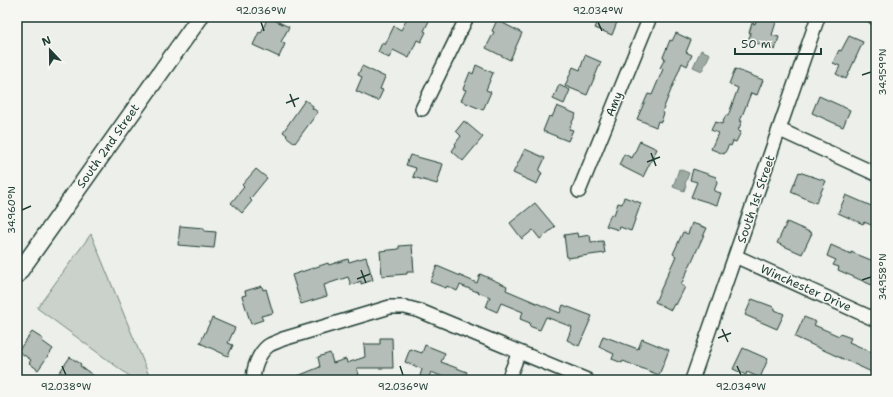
<svg xmlns="http://www.w3.org/2000/svg" width="893" height="397" font-family="'Shantell Sans',sans-serif">
<style>
.green{fill:#cbd2cc;stroke:#758880}
.water{fill:#9faaa4;stroke:#6c7e77}
.building{fill:#b4bdb8;stroke:#1f3d34}
.lines{fill:none;stroke-linecap:round;stroke-linejoin:round}
.minor-casing{stroke:#1f3d34;stroke-width:16}
.major-casing{stroke:#1f3d34;stroke-width:19}
.minor{stroke:#f6f6f2;stroke-width:13}
.major{stroke:#f6f6f2;stroke-width:16}
.ticks{fill:none;stroke:#1f3d34;stroke-width:1.5}
.labels{text-anchor:middle;dominant-baseline:central;stroke-width:3;stroke-linejoin:round;paint-order:stroke}
.street-label{font-size:12px;fill:#1f3d34;stroke:#f6f6f2}
.neatline{fill:none;stroke:#1f3d34;stroke-width:1.5}
.ticks-label{font-size:10px;text-anchor:middle;fill:#1f3d34}
</style>
<rect width="100%" height="100%" fill="#edefea"/>
<filter id="ink" filterUnits="userSpaceOnUse"><feTurbulence type="fractalNoise" baseFrequency=".025" numOctaves="2"/><feDisplacementMap in="SourceGraphic" scale="8" xChannelSelector="R" yChannelSelector="G"/><feConvolveMatrix kernelMatrix="1 2 1 2 8 2 1 2 1" color-interpolation-filters="sRGB"/></filter>
<g filter="url(#ink)">
<path class="green" d="M91,234L150,378L146,380H135L37,308Z"/>
<path class="water" d="M701,50L710,54L702,71L693,67Z
M679,169L689,173L685,184L686,185L684,191L673,187Z"/>
<path class="building" d="M268,17L289,27L281,42L285,44L279,57L253,45L259,32L261,33Z
M408,17H431L424,31L426,32L421,42L417,40L409,58L393,50L389,58L378,52L382,43L385,45L394,26L401,30Z
M600,17H619L612,35L595,28Z
M757,17H762L776,22L772,35L779,37L775,50L748,40L751,33H749L752,23L755,24Z
M497,20L522,33L510,60L486,48L494,32L492,31Z
M676,33L691,40L686,52L692,55L687,66L682,63L662,112L664,113L661,122L658,121L656,127L637,119L648,94L652,95L663,69L660,68L665,58L663,57L670,40L672,41Z
M849,36L863,42L846,79L836,74L840,66L833,63L839,50L841,51Z
M585,55L601,62L587,95L565,86L573,67L580,70Z
M476,65L493,73L486,90L491,92L483,110L461,101L466,90L463,89L470,72L473,74Z
M362,66L385,77L380,89L383,90L378,101L356,91L362,77L358,75Z
M735,69L763,80L757,95L751,93L740,121H742L738,131L741,132L736,142L733,141L731,146L729,145L724,154L711,149L718,133L711,130L715,122L722,124L726,115L728,116L738,88L729,84Z
M559,85L570,90L564,104L553,99Z
M819,96L850,110L843,127L812,113Z
M305,100L313,106L312,108L318,112L295,143L286,136L287,135L283,132Z
M557,106L576,114L569,129L573,130L568,141L543,131L549,116L552,117Z
M464,121L483,137L463,161L452,151L456,145L455,144L461,136L456,131Z
M640,141L657,149L643,177L619,165L624,154L632,158Z
M525,149L545,158L539,171L542,173L537,184L513,173Z
M410,155L443,164L437,184L413,177L416,168L406,165Z
M256,169L267,178L250,199L252,201L242,213L231,203L244,187L242,185Z
M693,169L716,177L717,183L714,191L721,193L717,205L691,197L697,182L690,180Z
M799,172L826,181L816,203L791,192Z
M846,195L876,208V227L864,222L863,224L838,213Z
M624,197L641,203L631,231L620,227L619,230L606,226L611,214L614,215L618,203L622,204Z
M535,203L555,227L540,239L533,230L522,239L510,223Z
M787,222L812,233L802,254L777,243Z
M692,223L707,228L681,285L685,287L676,305L674,304L671,310L655,302L676,256L673,254L683,232L688,234Z
M180,226L204,228V231L216,232L214,248L178,245Z
M577,233L578,237L590,235L591,242L603,241L605,253L567,258L564,235Z
M412,245L414,272H407V274L382,276L380,251L399,249V246Z
M831,245L851,254V252L876,262V282L874,286L838,270L839,267L833,265L836,260L827,256Z
M366,257L373,280L361,284V281L351,285L348,277L324,285L327,296L301,304L292,275L328,263L329,265L348,259L349,262Z
M437,266L477,283L480,274L507,286L506,290L560,313L563,305L592,316L579,346L567,340L572,327L546,317L540,330L529,326L530,323L520,319L523,312L501,303L497,312L486,307L490,297L460,285L457,291L447,286L446,288L430,282Z
M262,286L263,290L266,289L273,313L261,316L263,320L251,324L242,296L246,295L245,291Z
M752,299L771,306L775,308V310L784,314L777,329L745,315Z
M804,317L816,322L814,325L839,336L840,334L851,338L849,342L876,354V374L795,337Z
M212,318L235,328L228,343L233,345L228,356L200,343Z
M32,332L43,339L42,341L53,349L38,370L29,363L31,360L18,351Z
M603,336L638,349L642,339L669,350L659,375L623,361L622,363L612,359L614,354L599,347Z
M380,338H392L393,368H357L359,375L352,377L353,380H288L320,367L318,357L330,353L333,363L346,359L347,363L365,357L364,344H380Z
M425,345L445,353L441,362L467,372L464,380H451L431,372L428,380L420,376L422,369L405,362L410,349L422,353Z
M743,348L768,359L760,378L747,372L746,375L733,369Z
M70,357L81,364L80,366L100,380H62L57,376Z"/>
<g class="lines">
<defs>
<path id="minor" d="M874,17L876,18
M422,109L467,17
M780,130L876,174
M579,191L650,17
M735,256L876,320
M254,380C252,369 259,353 268,346C272,343 278,342 283,339L390,307H405L420,311L587,380
M508,380L519,352
M692,380L818,17"/>
<path id="major" d="M17,275L200,17"/>
</defs>
<use href="#minor" class="minor-casing"/>
<use href="#major" class="major-casing"/>
<use href="#minor" class="minor"/>
<use href="#major" class="major"/>
</g>
</g>
<path class="ticks" d="M261,22L264,31M598,22L602,31M862,75L871,72M290,94L295,107M286,103L299,98M651,153L656,166M647,162L660,157M22,210L31,206M361,270L366,283M357,279L370,274M862,280L871,277M722,329L728,342M718,338L731,333M62,366L66,375M400,366L403,375M737,366L741,375"/>
<g class="labels">
<g class="street-label">
<text transform="translate(614 104) rotate(-68)">Amy</text>
<text transform="translate(108 146) rotate(-55)">South 2nd Street</text>
<text transform="translate(756 199) rotate(-71)">South 1st Street</text>
<text transform="translate(806 288) rotate(24)">Winchester Drive</text>
</g>
</g>
<rect width="893" height="397" fill="none" stroke="#f6f6f2" stroke-width="44"/>
<g transform="translate(50 50) rotate(338)" stroke="#f6f6f2" stroke-width="3" paint-order="stroke">
<path d="M0-3L7 15L0 10L-7 15Z" fill="#1f3d34"/>
<text y="-6" font-size="11" font-weight="bold" text-anchor="middle" fill="#1f3d34">N</text>
</g>
<path d="M735 48v6h86v-6" fill="none" stroke="#1f3d34" stroke-width="2"/>
<text x="741" y="48" font-size="12" fill="#1f3d34" stroke="#f6f6f2" stroke-width="3" paint-order="stroke">50 m</text>
<rect x="22" y="22" width="849" height="353" class="neatline"/>
<g class="ticks-label">
<text x="261" y="14">92.036°W</text>
<text x="598" y="14">92.034°W</text>
<text transform="translate(882 72) rotate(-90)" y="4">34.959°N</text>
<text transform="translate(11 210) rotate(-90)" y="4">34.960°N</text>
<text transform="translate(882 277) rotate(-90)" y="4">34.958°N</text>
<text x="66" y="390">92.038°W</text>
<text x="403" y="390">92.036°W</text>
<text x="741" y="390">92.034°W</text>
</g>
</svg>
